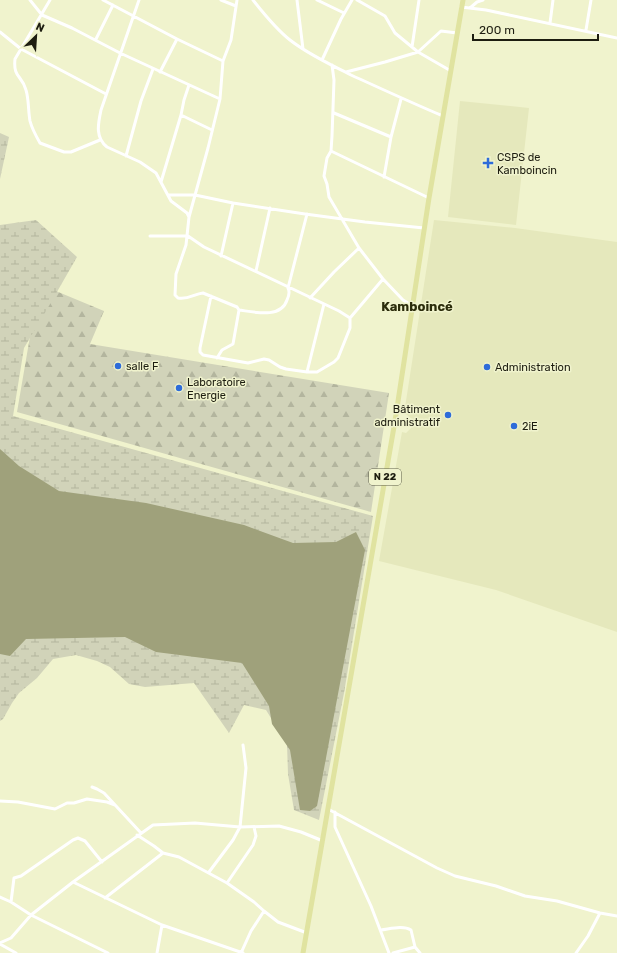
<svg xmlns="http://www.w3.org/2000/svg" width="617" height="953" font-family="Rubik,sans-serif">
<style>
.built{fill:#e5e8bc}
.forest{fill:url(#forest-firs)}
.wetland{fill:url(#wetland-marsh)}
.water{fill:#9fa17b}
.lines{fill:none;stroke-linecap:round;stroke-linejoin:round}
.street{stroke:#fff;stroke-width:3}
.primary{stroke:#e0e3a0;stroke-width:5}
.poi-dot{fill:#2e6cd9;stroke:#f0f3cd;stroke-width:1.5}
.labels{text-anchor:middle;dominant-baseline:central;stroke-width:3;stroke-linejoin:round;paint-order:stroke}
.shield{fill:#f0f3cd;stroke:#5c5d49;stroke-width:1}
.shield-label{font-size:10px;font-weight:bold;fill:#1d1d10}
.poi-label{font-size:11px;fill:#1d1d10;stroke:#f0f3cd;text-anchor:start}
.quarter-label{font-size:13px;font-weight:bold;fill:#2b2c0b;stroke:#f0f3cd}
</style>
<defs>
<pattern id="forest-firs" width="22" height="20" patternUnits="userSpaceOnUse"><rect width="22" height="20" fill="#d1d3b9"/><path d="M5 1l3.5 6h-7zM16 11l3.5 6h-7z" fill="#b3b59e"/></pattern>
<pattern id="wetland-marsh" width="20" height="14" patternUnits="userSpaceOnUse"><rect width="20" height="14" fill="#d1d3b9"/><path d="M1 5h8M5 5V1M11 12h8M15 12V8" fill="none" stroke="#b3b59e"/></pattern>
</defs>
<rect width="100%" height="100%" fill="#f0f3cd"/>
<path class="built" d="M460,101L529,108L516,225L448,217Z
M434,220L515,228L617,242V632L496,590L379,561L402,432L406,433L411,428L412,419L407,415L404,414Z"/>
<path class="forest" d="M39,284L104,311L90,344L389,393L371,512L17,412Z"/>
<path class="wetland" d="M0,133L9,137L0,179Z
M36,220L77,257L46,311L24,348L13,416L373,516L344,693L319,820L294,810L288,774L287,744L266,710L244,705L229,733L194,683L145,687L129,684L110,667L97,661L76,655L53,659L37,678L19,693L12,703L3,719L0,721V225Z"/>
<path class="water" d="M0,449L19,466L59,491L146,503L244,525L293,543L336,542L356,532L365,550L317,806L310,811L300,810L290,750L272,724L269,706L242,663L156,652L125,637L26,639L10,656L0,654Z"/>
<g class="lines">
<path class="street" d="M30,0L42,15L72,28L120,53L220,99
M50,0L15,59C13,78 22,75 26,90C29,100 28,110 30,121C32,129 36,136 40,143L64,152H71L100,140
M103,0L177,39
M139,0L101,110C98,124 95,137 107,147L140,162L156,173L171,201L187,213L189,217
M221,0L236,6
M253,0C264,14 276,29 290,40C309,55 330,64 351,75C382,89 412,103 443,116
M297,0L303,49
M317,0L344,13
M357,0L385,16L395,33L418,52L441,31L457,33
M461,7L486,10L617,38
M470,8L477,2L483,0
M550,23L553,0
M586,30L591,0
M0,32L21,49L106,94
M96,39L113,5
M412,47L419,0
M322,60L341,19L352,0
M332,65L334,80L332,136L331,151L327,158L324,176L327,184L329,197L359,248L383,279L403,300L413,306
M160,72L177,39L223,61
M346,72L385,62L418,52L451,71
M334,113L391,137
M181,115L184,100L189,85
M331,151L429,198
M126,156L141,101L153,69
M384,177L391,137L401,99
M161,182L181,115L212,130
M169,195H195L233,203L305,214L365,222L424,228
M150,236H188L204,247L339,311L350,318V328L338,358L334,362L317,372H307
M221,256L233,203
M256,271L270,208
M211,296L200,348V352L203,355L248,363L264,359L269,360L280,367L286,369L307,372L324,304
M310,298L334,272L359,248
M239,310C254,312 281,319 287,300C289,296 290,292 288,288L307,214
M350,318L383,279
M217,358L222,350L233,344L239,310L237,307L203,293C194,294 188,300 178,298L175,295L176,274L186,245L189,217L208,148L220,99L223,61L231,40L237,0
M92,787L97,789L104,793L141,833
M0,801L18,802L55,809L67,803H74L87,799L107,802L115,805
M328,809L437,868L455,876L496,886L525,896L557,901L600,913L617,916
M335,812V827L371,906L389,953
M137,835L154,846L163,853L179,857L227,883L254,902L264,911
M209,872L233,840L240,827L279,826L301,832L323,841
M73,882L162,925L243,953
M227,883L253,845L256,836L254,827
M0,897L11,902L31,915L108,953
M105,898L163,853
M11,902L14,878L21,876L73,840L78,838L85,841L102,862
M381,930C390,929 403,925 411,930L415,947
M0,943L11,938L31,915L73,882L153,825L195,823L240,827L246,768L243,745
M0,944L16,953
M157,953L162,925
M241,953L251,931L264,911L278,922L307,933
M393,953L415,947L420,953
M576,953L588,936L600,913"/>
<path class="primary" d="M303,953L395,421L429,198L463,0"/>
</g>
<g class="poi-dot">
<path d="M486 157h4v4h4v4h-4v4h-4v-4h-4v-4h4z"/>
<circle cx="118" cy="366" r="4"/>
<circle cx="487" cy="367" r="4"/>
<circle cx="179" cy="388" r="4"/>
<circle cx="448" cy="415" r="4"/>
<circle cx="514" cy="426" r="4"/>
</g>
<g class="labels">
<rect class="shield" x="369" y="469" width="32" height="16" rx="3"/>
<g class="shield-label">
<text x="385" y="477">N 22</text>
</g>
<g class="poi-label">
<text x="497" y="157">CSPS de<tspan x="497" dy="13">Kamboincin</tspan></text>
<text x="126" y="366">salle F</text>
<text x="495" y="367">Administration</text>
<text x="187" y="382">Laboratoire<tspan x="187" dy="13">Energie</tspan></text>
<text x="440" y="409" text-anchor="end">Bâtiment<tspan x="440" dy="13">administratif</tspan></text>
<text x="522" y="426">2iE</text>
</g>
<g class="quarter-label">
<text x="417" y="306">Kamboincé</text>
</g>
</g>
<g transform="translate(36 36) rotate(25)" stroke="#f0f3cd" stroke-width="3" paint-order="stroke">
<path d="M0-3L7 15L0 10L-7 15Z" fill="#1d1d10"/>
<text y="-6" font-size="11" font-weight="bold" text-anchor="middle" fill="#1d1d10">N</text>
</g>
<path d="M473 34v6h125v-6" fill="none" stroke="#1d1d10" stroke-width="2"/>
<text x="479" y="34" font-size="12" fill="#1d1d10" stroke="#f0f3cd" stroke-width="3" paint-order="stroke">200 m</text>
</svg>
